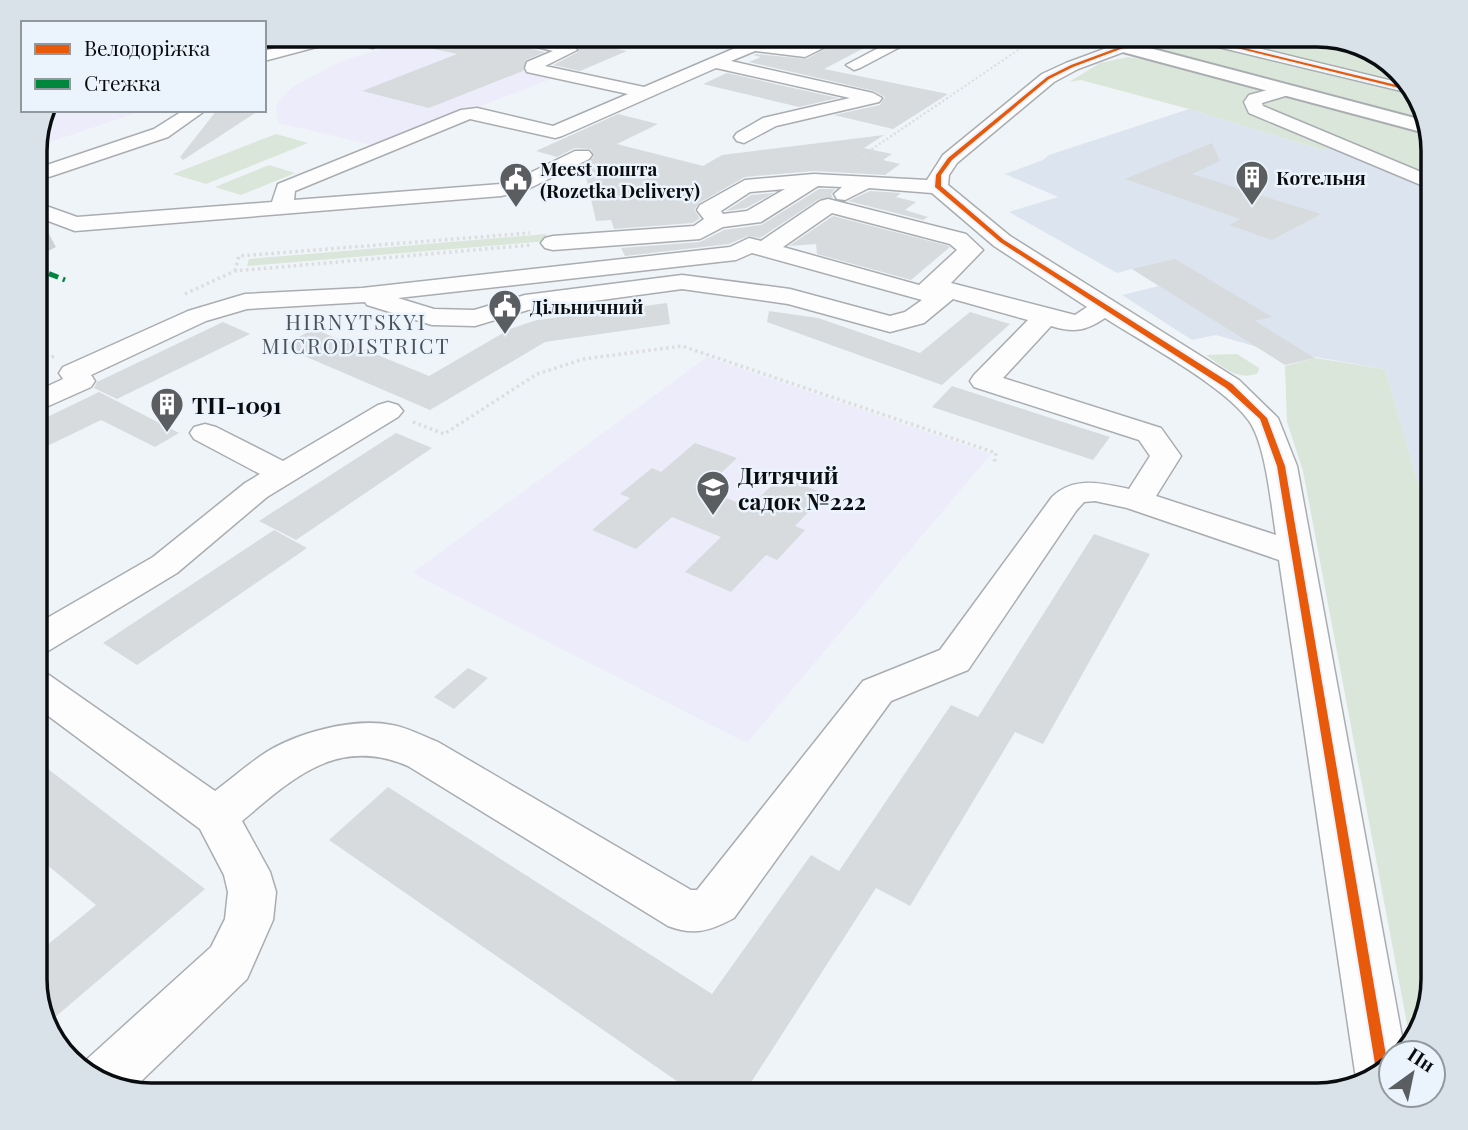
<svg xmlns="http://www.w3.org/2000/svg" width="1468" height="1130" font-family="'Playfair Display',serif">
<style>
.built{fill:#dce5ef}
.education{fill:#edecfa}
.green{fill:#dae6d9}
.building{fill:#d7dbde}
.lines{fill:none;stroke-linecap:round;stroke-linejoin:round}
.minor-tunnel{stroke:#cdd1d5;stroke-width:25;stroke-dasharray:25 12;stroke-linecap:butt}
.minor-casing{stroke:#a9adb0;stroke-width:3}
.major-casing{stroke:#a9adb0;stroke-width:4}
.path-far2{stroke:#dcddde;stroke-width:2;stroke-dasharray:2 2.5;stroke-linecap:butt}
.path-far1{stroke:#dcddde;stroke-width:2.5;stroke-dasharray:2 2.5;stroke-linecap:butt}
.path{stroke:#dcddde;stroke-width:3.5;stroke-dasharray:2.5 3.5;stroke-linecap:butt}
.minor{fill:#fdfdfe;fill-rule:evenodd}
.major{fill:#fdfdfe;fill-rule:evenodd}
.quiet-far1{stroke:#00873e;stroke-width:3.5;stroke-dasharray:6 3.5;stroke-linecap:butt}
.quiet{stroke:#00873e;stroke-width:5;stroke-dasharray:10 5;stroke-linecap:butt}
.cycleway-casing{stroke:#ebf4fc;stroke-width:4}
.cycleway{fill:#e8590c;fill-rule:evenodd}
.labels{text-anchor:middle;dominant-baseline:central;stroke-width:5;stroke-linejoin:round;paint-order:stroke}
.far-poi-label{font-size:19px;font-weight:bold;fill:#0a0d10;stroke:#ebf4fc;text-anchor:start}
.far-neighbourhood-label{font-size:21px;letter-spacing:2px;fill:#4b5259;stroke:#ebf4fc}
.poi-label{font-size:23px;font-weight:bold;fill:#0a0d10;stroke:#ebf4fc;text-anchor:start}
.rim{fill:none;stroke:#0a0d10;stroke-width:3.5}
</style>
<rect width="100%" height="100%" fill="#eff4f8"/>
<path class="built" d="M1189,109L1323,150L1345,139L1433,176V535L1385,369L1257,347L1216,335L1192,340L1122,295L1159,286L1132,269L1117,273L1009,212L1058,197L1005,174L1043,160L1049,155Z"/>
<path class="education" d="M395,45L419,46L556,77L377,146L278,123L276,108L281,98L294,86L342,61Z
M51,110H145L35,147Z
M707,357L991,454L747,743L412,573Z"/>
<path class="green" d="M1201,35H1318L1388,59L1407,82H1393Z
M1164,37L1186,38L1418,96L1426,123L1143,47L1142,45Z
M1128,57L1173,64L1429,133L1433,150V176L1346,139L1323,150L1189,109L1081,80L1069,82L1100,63Z
M276,134L308,143L206,184L173,174Z
M269,165L295,173L241,195L215,187Z
M546,234L548,241L247,266L249,259Z
M1237,354L1259,368L1258,373C1239,382 1221,366 1206,355Z
M1315,358L1385,369L1433,535V980L1411,1045L1303,471L1287,422L1285,366Z"/>
<path class="building" d="M416,35H505L507,43L545,52L526,60L523,71L429,108L362,91L457,54L415,45Z
M535,35H634L635,37L607,47L627,51L580,71L553,65L578,52L577,46Z
M797,35H823L803,44L780,43Z
M851,35H889L824,69L948,94L893,129L834,115L880,105L885,97L874,91L749,62L761,57L753,55L756,54L806,59Z
M727,73L838,98L799,107L703,84Z
M217,110H260L183,160L180,157Z
M618,114L658,124L617,144L703,166L722,155L884,135L864,148L892,154L883,160L900,164L885,175L814,171L745,177L699,203L694,210L700,218L693,223L614,229L611,220L596,221L584,168L590,166L585,164L594,157L591,149L575,148L557,157L536,151Z
M1212,143L1220,161L1192,174L1321,214L1272,240L1229,225L1240,219L1125,179Z
M819,189H835L831,194L833,198L819,199L760,238L748,236L729,244L625,256L621,248L700,242L724,230L761,225Z
M870,191L901,193L896,197L916,202L905,210L928,217L923,220L848,201Z
M774,193L746,208L726,211L751,195Z
M833,216L949,246L950,247L911,280L817,254L816,244L789,246Z
M1175,259L1272,317L1255,321L1315,358L1285,365L1132,269Z
M667,303L670,324L545,342L430,410L281,346L314,329L429,376L510,329L537,320Z
M769,311L818,318L920,353L970,312L1010,324L942,385L767,322Z
M223,322L250,334L117,399L94,388L97,382Z
M952,386L1066,423L1110,437L1093,460L932,407Z
M99,392L179,433L155,447L101,420L35,452V423Z
M396,433L432,448L296,540L259,521Z
M695,443L737,458L704,489L749,507L781,477L826,494L795,526L805,530L777,560L766,555L731,592L685,572L721,537L672,517L636,549L592,530L630,498L620,494L652,468L661,472Z
M274,530L307,548L137,665L103,643Z
M1094,534L1150,554L1043,744L1015,732L910,906L876,888L743,1095H697L329,840L388,787L712,994L811,855L839,871L951,705L978,717Z
M468,668L488,678L454,709L434,697Z
M35,759L205,889L46,1025L35,986V955L96,905L35,855Z"/>
<g class="lines">
<path class="minor-tunnel" d="M35,244L50,236"/>
<defs>
<path id="minor" d="M326,35H360L379,40L381,43L373,48L343,40L264,61V51Z
M507,35H524L575,47L577,50L545,66L644,87L747,43L803,47L829,35H849L805,57L755,51L731,61L873,93L882,98L879,102L776,126L744,143L737,141L734,137L737,133L763,118L850,98L716,68L562,136L555,138L470,119L295,191L294,200L501,184L511,182L575,151H589L592,155L589,159L524,191L501,196L75,231L35,216V202L77,217L272,202L278,184L461,110L477,108L553,126L628,94L527,72L525,68L527,62L553,51L508,40Z
M903,35L919,37L860,68L854,70L846,65Z
M1142,35H1164L1161,38L1078,69L1054,82L957,163L949,175L948,185L1010,236L1239,380L1278,418L1297,466L1405,1053H1391V1065L1368,1083L1360,1085L1355,1072L1279,560L1127,508L1095,501L1084,502L1076,511L968,670L891,701L734,918C710,931 694,936 668,926L408,766C337,736 293,778 242,821L270,872L276,892L273,920L247,979L133,1089L81,1071L86,1060L211,947L225,919L228,892L224,875L200,829L35,706V670L49,675L215,791C231,779 246,766 262,755C294,733 354,717 392,725C408,728 423,736 438,742L691,890H697L863,681L940,650L1052,497C1074,476 1101,483 1129,489L1150,456L1139,440L974,387L970,381L974,375L1028,320L953,299L924,323L890,332L788,304L682,289L528,310L475,326L432,325L367,305L365,302L247,309L206,321L91,375L95,381L91,387L35,412V392L63,379L59,373L63,367L188,311L245,294L362,288L730,247L749,238L761,241L820,201L828,199L966,234L983,250L951,283L1075,315L1087,307L994,246L932,193L869,188L845,200L837,199L834,194L842,187L818,186L761,222L723,227L700,239L553,250L545,248L541,243L545,238L553,236L694,226L704,219L697,210L700,205L745,180L814,174L927,180L943,155L1042,74L1066,63ZM785,189L747,211L723,214L721,211L750,192ZM832,213L950,244L957,250L919,285L783,247ZM752,253L922,300L905,312L890,316L790,289L682,275L525,295L474,310L434,309L398,298L736,260ZM1105,318C1142,342 1225,386 1249,421C1266,445 1271,505 1276,535L1156,496L1181,456L1161,428L1003,378L1051,326C1074,333 1086,331 1105,318Z
M1178,35H1205L1409,85L1418,95L1181,38Z
M1286,85L1295,90L1292,94L1262,103L1263,106L1433,177V190L1249,113L1244,102L1249,95Z
M184,110H206L168,137L52,176L45,178L35,173L38,168L154,129Z
M388,402L398,405L403,411L398,417L267,497L177,573L48,651L35,655V625L153,557L245,483L260,474L194,439L190,433L194,427L205,424L216,427L283,461L378,405Z"/>
<path id="major" d="M1072,35H1100L1426,121L1429,134L1074,39Z"/>
</defs>
<use href="#minor" class="minor-casing"/>
<use href="#major" class="major-casing"/>
<path class="path-far2" d="M946,99L1040,35"/>
<path class="path-far1" d="M853,162L949,97"/>
<path class="path" d="M235,271L239,256L530,233
M185,294L235,271L531,245
M35,364L54,356
M413,422L444,434L537,374L584,359L682,346L996,453L994,464"/>
<use href="#minor" class="minor"/>
<use href="#major" class="major"/>
<path class="quiet-far1" d="M373,43L480,35"/>
<path class="quiet" d="M35,268L65,280"/>
<defs>
<path id="cycleway" d="M1152,35H1158L1073,67L1049,79L952,160L941,175V186L1004,240L1232,384L1267,418L1285,466L1388,1067L1377,1076L1277,466L1260,419L1226,388L1000,242L935,187L936,175L948,158L1047,77L1071,65Z
M1184,35H1191L1413,89L1415,92Z"/>
</defs>
<use href="#cycleway" class="cycleway-casing"/>
<use href="#cycleway" class="cycleway"/>
</g>
<defs>
<symbol id="building-pin" viewBox="-11 -11 22 30"><path d="M0 17L-7.5 6A9.5 9.5 0 1 1 7.5 6Z" fill="#5a5e61" stroke="#ebf4fc"/><path d="M-4-6H4V6H1V3H-1V6H-4ZM-2.5-4.3h1.7v1.8h-1.7ZM.8-4.3h1.7v1.8H.8ZM-2.5-1h1.7V.8h-1.7ZM.8-1h1.7V.8H.8Z" fill="#fff"/></symbol>
<symbol id="civic-pin" viewBox="-11 -11 22 30"><path d="M0 17L-7.5 6A9.5 9.5 0 1 1 7.5 6Z" fill="#5a5e61" stroke="#ebf4fc"/><path d="M-.6-6.5H3V-4.5H.6V-3L4-1V1h2V6H-6V1h2V-1L-.6-3ZM-1.2 2.5V6h2.4V2.5Z" fill="#fff"/></symbol>
<symbol id="school-pin" viewBox="-11 -11 22 30"><path d="M0 17L-7.5 6A9.5 9.5 0 1 1 7.5 6Z" fill="#5a5e61" stroke="#ebf4fc"/><path d="M0-5L7-2L0 1L-7-2ZM-4 1L0 2.5L4 1V4Q0 6-4 4Z" fill="#fff"/></symbol>
</defs>
<g fill-rule="evenodd">
<use href="#building-pin" x="1233" y="158" width="38" height="52"/>
<use href="#civic-pin" x="497" y="160" width="38" height="52"/>
<use href="#civic-pin" x="486" y="287" width="38" height="52"/>
<use href="#building-pin" x="148" y="385" width="38" height="52"/>
<use href="#school-pin" x="694" y="468" width="38" height="52"/>
</g>
<g class="labels">
<g class="far-poi-label">
<text x="540" y="168">Meest пошта<tspan x="540" dy="22">(Rozetka Delivery)</tspan></text>
<text x="1276" y="177">Котельня</text>
<text x="530" y="306">Дільничний</text>
</g>
<g class="far-neighbourhood-label">
<text x="356" y="321">HIRNYTSKYI<tspan x="356" dy="24">MICRODISTRICT</tspan></text>
</g>
<g class="poi-label">
<text x="192" y="404">ТП-1091</text>
<text x="738" y="474">Дитячий<tspan x="738" dy="26">садок №222</tspan></text>
</g>
</g>
<path d="M0 0H1468V1130H0ZM151 47H1317A104 104 0 0 1 1421 151V979A104 104 0 0 1 1317 1083H151A104 104 0 0 1 47 979V151A104 104 0 0 1 151 47Z" fill="#d9e2e9" fill-rule="evenodd"/>
<path class="rim" d="M151 47H1317A104 104 0 0 1 1421 151V979A104 104 0 0 1 1317 1083H151A104 104 0 0 1 47 979V151A104 104 0 0 1 151 47Z"/>
<rect x="21" y="21" width="245" height="91" fill="#ebf4fc" stroke="#91989e" stroke-width="2"/>
<rect x="35" y="44" width="35" height="10" fill="#e8590c" stroke="#91989e" stroke-width="2"/>
<text x="84" y="56" font-size="21" fill="#0a0d10">Велодоріжка</text>
<rect x="35" y="79" width="35" height="10" fill="#00873e" stroke="#91989e" stroke-width="2"/>
<text x="84" y="91" font-size="21" fill="#0a0d10">Стежка</text>
<g transform="translate(1412 1074) rotate(33)"><circle r="33" fill="#ebf4fc" stroke="#91989e" stroke-width="2"/>
<path d="M0-5L12 26L0 18L-12 26Z" fill="#5a5e61"/>
<text y="-10" font-size="19" font-weight="bold" text-anchor="middle" fill="#0a0d10">Пн</text>
</g>
</svg>
